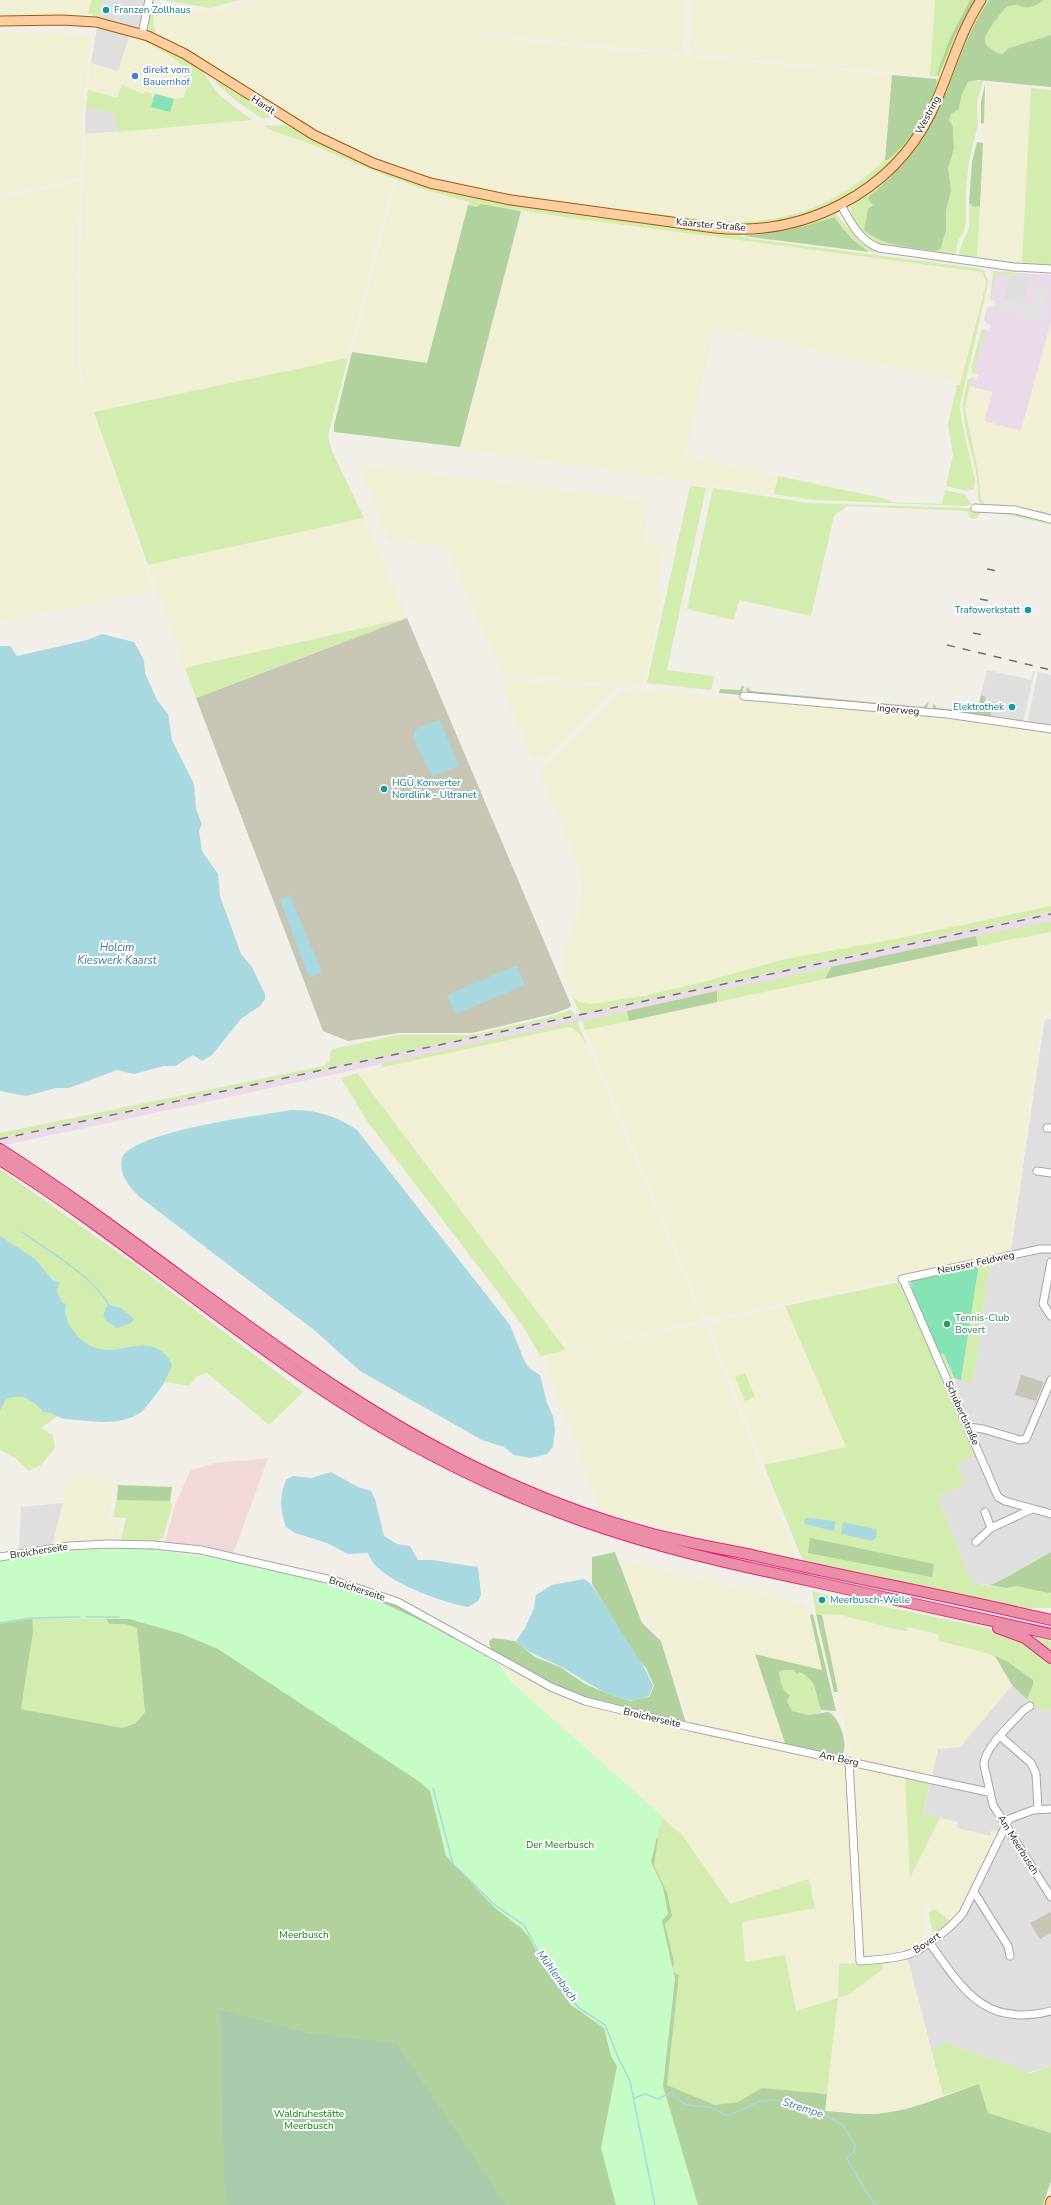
<svg xmlns="http://www.w3.org/2000/svg" width="1051" height="2205" font-family="'Nunito Sans',sans-serif">
<style>
.residential{fill:#e0dfdf}
.commercial{fill:#f3d8d9}
.industrial{fill:#ebdaea}
.construction{fill:#c7c5b3}
.farmland{fill:#f1f0d4}
.grass{fill:#d2edad;fill-rule:evenodd}
.forest{fill:#b1d29c}
.cemetery{fill:#a8ccab}
.park{fill:#c6fcc6}
.pitch{fill:#85e3b6}
.parking{fill:#e2e2e2}
.water{fill:#a8d9e0}
.lines{fill:none;stroke-linecap:round;stroke-linejoin:round}
.stream{stroke:#a8d9e0;stroke-width:1.5}
.minor-casing{stroke:#a6a6a6;stroke-width:9}
.major-casing{stroke:#9f5c00;stroke-width:11}
.highway-casing{stroke:#e22476;stroke-width:12}
.minor{stroke:#fff;stroke-width:7}
.major{stroke:#ffcda0;stroke-width:9}
.highway{stroke:#eb8fa8;stroke-width:10}
.rail{stroke:#707070;stroke-width:1.5;stroke-dasharray:8 8;stroke-linecap:butt}
.culture-dot{fill:#0f9aa8;stroke:#fff;stroke-width:1.5}
.shop-dot{fill:#3f7fe0;stroke:#fff;stroke-width:1.5}
.leisure-dot{fill:#2e9e5b;stroke:#fff;stroke-width:1.5}
.labels{text-anchor:middle;dominant-baseline:central;stroke-width:4;stroke-linejoin:round;paint-order:stroke}
.culture-label{font-size:10px;fill:#0d838f;stroke:#fff;text-anchor:start}
.shop-label{font-size:10px;fill:#366cbe;stroke:#fff;text-anchor:start}
.street-label{font-size:10px;fill:#222;stroke:#fff}
.leisure-label{font-size:10px;fill:#27864d;stroke:#fff;text-anchor:start}
.park-label{font-size:10px;fill:#098708;stroke:#fff}
.water-label{font-size:11px;font-style:italic;fill:#41789d;stroke:#fff}
</style>
<rect width="100%" height="100%" fill="#f2eee8"/>
<path class="residential" d="M103,0H145L140,26L134,28L98,19Z
M97,28L130,35L118,72L91,63Z
M86,107L115,113L117,132L85,134Z
M1017,273L1031,274L1023,305L1002,300L1009,275L1015,276Z
M987,670L1031,680L1033,671H1035L1023,721L991,718L990,709L983,711L986,697L981,695Z
M1038,672L1051,675V728L1031,724L1028,719Z
M1046,1019H1051V1552L1029,1564L1013,1576L990,1585L972,1583L937,1496L966,1484L957,1464L953,1397L961,1398L954,1378L973,1382L990,1262L1010,1257L1044,1023Z
M63,1503L53,1543L50,1546L19,1551L21,1507Z
M1012,1685L1038,1708L1051,1711V2065L1025,2074L1017,2071L1015,2063L1009,2065L954,2046L949,2042L931,2049L907,1957L934,1942L954,1928L963,1919L1002,1833L992,1830L990,1836L956,1828L957,1822L923,1814L938,1749L960,1747Z"/>
<path class="commercial" d="M268,1458L232,1557L164,1545L176,1502L191,1470L215,1463Z"/>
<path class="industrial" d="M996,274L1009,275L1002,300L1022,305L1031,274L1051,275V322L1021,431L984,421L992,392L969,386L971,379L977,380L979,372L974,371L985,330L989,331L991,325L986,323L984,319L987,307L994,306L995,301L990,300Z
M1051,912V921L0,1146V1138Z"/>
<path class="construction" d="M407,618L571,1005L569,1008L552,1014L472,1033H399L348,1041L323,1031L196,698Z
M1021,1375L1044,1382L1036,1401L1015,1395Z
M1051,1912V1933L1040,1939L1030,1923Z"/>
<path class="farmland" d="M0,0H91L88,14L0,15Z
M256,0H685L682,53L479,34V37L892,75L885,160L854,186L817,206L771,220L746,222L639,213L509,194L441,180L402,168L335,140L311,128L174,43L156,35L153,21L156,3L212,12Z
M693,0H935L930,76L690,54Z
M0,32L91,34L83,106L81,174L77,179L0,195Z
M130,35L161,48L187,70L189,84L183,98L175,99L155,93L154,97L151,96L152,94H144L123,85L117,98L88,90L91,63L118,71Z
M987,84L1031,88L1022,263L977,257Z
M252,120L269,129L320,148L393,180L348,358L94,412L85,390L80,361V275L85,134Z
M397,181L434,193L469,202L427,363L352,352Z
M77,182L80,185L77,277L78,360L80,377L154,591L0,622V198Z
M521,211L979,271L984,276L985,288L960,385L930,376L714,328L685,455L778,476L774,494L460,450Z
M1050,326H1051V518L994,507L982,503L978,470L965,409L969,386L992,392L984,421L1021,431Z
M359,464L649,500L644,540L665,544L655,589L664,591L643,686L503,674L446,547L389,539Z
M364,518L407,618L185,668L148,565Z
M510,680L616,688L545,758L538,759L531,755L503,689L504,684Z
M633,689L1011,723L1013,728L1051,736V906L896,939L785,959L703,982L643,995L591,1004L580,1002L573,998L564,977L563,966V957L577,917L582,895L581,877L576,858L541,777L544,766L620,693Z
M1048,931L1051,932V1013L1044,1015L1042,1019L1010,1247L1007,1255L717,1318H707L701,1310L585,1030Z
M569,1027L574,1028L579,1033L587,1045L703,1320L566,1350L357,1073Z
M785,1306L846,1447L764,1465L709,1326L714,1322Z
M700,1324L706,1327L797,1559L741,1547L601,1512L545,1360L547,1355Z
M80,1475L111,1480L115,1484L108,1518L120,1520L117,1541L50,1546L53,1542L63,1503L65,1480Z
M620,1560L629,1561L804,1604L807,1607L822,1670L755,1655L786,1746L691,1725L661,1640L635,1604Z
M822,1615H841L895,1629L938,1634L995,1656L1012,1685L960,1747L938,1749L931,1777L855,1759L850,1751Z
M492,1657L550,1689L847,1763L857,1960L838,1961V1998L848,1995L881,1962L907,1957L943,2095L928,2102L884,2113L825,2111L838,1999L796,2011L785,1955L745,1962L742,1922L814,1908L730,1904L683,1836L513,1686L489,1661Z
M853,1766L905,1775L910,1877L940,1818L958,1822L957,1828L990,1836L992,1830L998,1831L991,1855L962,1911L952,1922L925,1902L924,1943L903,1954L863,1958L852,1769Z"/>
<path class="grass" d="M91,0H103L98,20L92,14H88Z
M162,0H239L210,8Z
M935,0H970L950,38L937,73L969,9L975,0H978L935,97L912,139L887,167L856,192L821,210L788,221L736,226L536,202L453,186L383,164L332,141L149,32L147,29L152,2L156,3L153,21L156,35C226,68 286,119 358,151C422,180 490,192 560,202C595,207 630,212 666,215C700,219 737,225 772,219C816,212 853,190 885,160H888C906,143 922,121 932,97C935,90 935,82 938,76H930Z
M984,0H989C961,41 953,85 929,127C921,140 911,152 902,164C891,176 882,187 869,196L873,204L868,209L867,221L943,245L946,231V211L951,190L948,168L954,149L953,127L949,120L951,114L959,109L961,97L968,82L983,81L977,102L978,124L969,161L966,189V223L964,231L958,241L955,257C924,253 872,255 856,223C853,217 850,212 851,206L887,177L913,146L961,45Z
M1044,0H1051V35L1009,48L1002,54C996,53 990,50 986,44C985,42 984,38 986,35C988,31 1004,7 1009,6C1025,2 1022,15 1044,0Z
M97,25L119,30L161,45L198,65L219,95L252,120L117,132L115,113L86,107L88,90L117,98L122,85L144,94L145,91L152,94L151,96L153,97L155,93L175,99L183,98L189,84L183,81L187,69C158,45 135,33 97,28Z
M218,78L272,114L271,117L263,119L239,103L218,85L216,81Z
M1031,88L1051,90V267H1035L958,257C960,248 963,242 967,233C971,224 969,213 969,203L974,207L980,206L977,257L1022,263Z
M281,125L296,127L427,184L707,229L809,222L836,214L860,241L878,253C857,251 848,231 834,217C802,229 768,235 734,235L752,239L983,269L988,281L987,289L960,404L961,419L975,480L974,489L967,491L946,486L953,455L948,424L957,385H960L985,288L986,282L982,272L564,217L481,204L477,207L468,205L469,202C417,189 369,170 320,148C302,139 281,136 263,126Z
M993,271L1017,273L1016,276L996,274L990,300Z
M982,329L990,330L985,331L974,371L979,372L978,375L973,373L971,368Z
M348,358L328,436L331,449L364,518L148,565L94,412Z
M972,377L977,379H971L965,409L978,470L981,499L985,505L994,507L980,503L978,500C980,468 964,439 963,407C963,398 966,388 968,379Z
M778,476L891,500V502L942,504L945,490L966,495L971,504L966,506L815,500L774,494Z
M690,486L706,488L667,670L714,676L711,690L647,683Z
M713,488L809,503L994,509L1051,519V525L1004,514L981,512L976,519L970,518L967,511L847,506L834,516L811,616L739,600L734,620L687,609Z
M407,618L196,698L185,668Z
M1051,906V912L580,1014L573,998L580,1002L591,1004L643,996L703,982L785,959L896,939Z
M1051,921V932L978,946L976,936Z
M831,967L825,979L717,1002V991Z
M571,1010L575,1015L0,1138V1133L323,1066L330,1061V1052L333,1049L398,1035H472L538,1020Z
M627,1011L629,1021L585,1030L582,1021Z
M577,1021L587,1045C582,1038 578,1029 569,1027L383,1067L381,1064Z
M357,1073L566,1350L540,1356L525,1329L504,1300L367,1121L341,1078Z
M0,1169L136,1265L303,1392L269,1425L207,1373L196,1377L189,1386L165,1382L170,1372L146,1346C116,1346 95,1361 73,1330C67,1322 64,1314 66,1304L61,1301L57,1291L59,1283L0,1236ZM111,1304L121,1308L105,1320C102,1312 105,1310 111,1304Z
M990,1262L973,1383L961,1380L979,1264Z
M900,1282L904,1284L978,1454L957,1464L966,1484L937,1496L972,1583L1006,1588L1017,1586L1051,1592V1608H1025L803,1561L764,1465L846,1447L785,1306Z
M937,1353L944,1354L961,1399L956,1397Z
M745,1373L755,1397L745,1401L735,1377Z
M14,1396L29,1399L43,1412H52L58,1416L41,1428L53,1435L55,1448L41,1465L29,1471L14,1457L0,1450V1411L6,1399Z
M117,1500L170,1501L172,1506L163,1538L156,1541L121,1540L126,1518L113,1517Z
M812,1591L856,1602L902,1610L991,1629L1025,1642L1051,1662V1711L1038,1708L1027,1699L1033,1685C1011,1655 973,1650 939,1641L938,1634L906,1627L908,1631L895,1629L841,1615L816,1614Z
M32,1599L103,1615L108,1624H125L137,1628L145,1712L136,1723L123,1728L21,1709L33,1632Z
M1022,1634L1051,1641V1654Z
M784,1670H794L811,1678L821,1712L808,1715L792,1711L787,1701L789,1695C781,1691 781,1681 779,1672Z
M603,1766L683,1836L730,1904L809,1879L815,1908L742,1922L745,1962L785,1955L796,2011L838,1998L839,1964L881,1962L883,1969L848,1995L838,1998L827,2094L762,2088L738,2102L715,2105L667,2085L679,1976L672,1972L674,1962L665,1924L667,1892L654,1866L658,1839L600,1792Z
M905,1775L930,1781L923,1814L940,1818L910,1878Z
M934,1909L952,1922L933,1937L929,1913Z
M949,2042L954,2046L1009,2065L1016,2063L1017,2071L1031,2073L1051,2065V2133L988,2113L979,2084L943,2095L931,2049Z"/>
<path class="forest" d="M970,0H975L955,36L938,76L937,73L950,38Z
M989,0H1044C1022,15 1025,2 1009,6C1004,7 988,31 986,35C984,38 985,41 986,44C989,49 996,53 1002,54L1009,48L1051,35V87L978,80L968,82L961,97L959,109L951,114L949,120L953,127L954,149L948,168L951,190L946,211V231L941,248L936,251C911,247 884,247 864,230L868,209L873,205L868,199L869,196C882,187 891,176 902,164C911,152 921,140 929,127C953,85 961,41 989,0Z
M892,75L936,79L937,82C930,111 910,141 888,160H885Z
M985,84L984,123L981,124V102Z
M977,142L983,143L980,206L974,207L969,203L972,162Z
M481,204L521,211L460,447L334,432V425L352,352L427,363L468,205L477,207Z
M834,217L852,239L869,252L743,236C774,233 804,228 834,217Z
M742,686H744L741,695L719,693L720,689L740,690Z
M747,687L751,691L923,707L929,702L926,710L749,693L746,690Z
M981,695L986,697L983,711L989,708L991,711V718L933,709V703L937,708L977,712Z
M976,936L978,946L825,979L831,967Z
M717,991V1002L629,1021L627,1011Z
M118,1485L172,1487L170,1501L117,1500Z
M810,1538L934,1564L932,1577L808,1553Z
M94,1546H154L153,1559L367,1601L370,1592L397,1603L456,1636L429,1670L481,1657L486,1654L487,1660L600,1792L658,1839L654,1866L667,1892L672,1916L665,1924L674,1962L672,1972L679,1975L667,2085L715,2105L738,2102L762,2088L827,2094L825,2111C844,2112 865,2116 884,2113C917,2109 948,2094 979,2084L988,2113L1051,2133V2181L1043,2205H0V1559L32,1599L33,1632L21,1709L123,1728L136,1723L145,1712L137,1628L125,1624H109L62,1549Z
M615,1552L642,1623L661,1641L686,1723L607,1706L567,1692L491,1651L489,1641L493,1638L515,1641L535,1657L560,1667L585,1684L611,1695L631,1701L649,1697L654,1686L646,1668L636,1657L592,1584V1557Z
M1051,1552V1592L1049,1593L1017,1586L1006,1588L990,1585C1012,1576 1030,1563 1051,1552Z
M813,1614L836,1711L821,1710C814,1693 818,1679 799,1672L797,1674L794,1670H784L779,1672C781,1681 781,1691 790,1695L787,1701L792,1711L808,1715L828,1712C840,1717 850,1747 841,1757L786,1746L755,1654L822,1670L810,1615Z
M816,1614L822,1615L838,1692H834Z
M995,1656L1008,1662L1033,1680V1685L1027,1699L1012,1685Z"/>
<path class="cemetery" d="M220,2010L312,2034L396,2043L506,2205H225Z"/>
<path class="park" d="M93,1548L146,1549L218,1558L355,1590L430,1625L499,1664L511,1682L662,1816L651,1862L663,1887L668,1914L662,1921L675,1979L663,2086L698,2205H616L601,2148L617,2066L611,2056L604,2028L571,2005L556,1980L544,1966L529,1937L521,1928L495,1908L446,1856L430,1791L420,1782L218,1649L182,1634L129,1619H31L0,1624V1560L54,1551Z"/>
<path class="pitch" d="M155,94L174,99L170,112L151,107Z
M979,1264L961,1380L954,1378L944,1354L937,1353L912,1295L911,1281Z"/>
<path class="parking" d="M1036,284L1044,285L1048,288L1042,309L1048,311L1045,324L1021,317L1022,314L1020,317L1017,316L1018,313L1014,312L1013,315L993,310L996,298L1000,299L999,303L1023,309L1024,305L1030,306Z"/>
<path class="water" d="M102,634L134,642L144,660L145,673L157,700L168,714L172,740L194,784L196,809L202,824L199,831L202,851L218,874L220,896L241,954L252,967L265,994V999L260,1006L241,1019L212,1055L202,1061L193,1055L175,1066H164L134,1074L117,1070L69,1088H56L26,1096L0,1091V646H10L17,656L87,640Z
M439,719L459,766L432,777C427,764 419,751 413,737L415,730Z
M290,895L322,972L312,977L308,975L280,900Z
M517,965L525,985L456,1014L447,995Z
M291,1110C314,1109 338,1116 357,1130L510,1325L524,1360L529,1368L540,1375L547,1403L553,1416L555,1429L553,1447L547,1454L530,1458L514,1455L504,1447L482,1440L360,1371L314,1330L141,1198C131,1189 118,1175 122,1159C129,1132 263,1115 291,1110Z
M0,1236L35,1259L52,1279L60,1283L57,1291L61,1301L66,1304C64,1314 67,1322 73,1330C107,1377 146,1319 172,1364C169,1375 164,1384 157,1393C152,1399 147,1407 141,1412C121,1427 89,1421 66,1419C57,1418 53,1412 43,1412C33,1400 22,1393 6,1399L0,1411Z
M108,1304L121,1308L134,1319L131,1323L117,1328L105,1320L103,1315Z
M331,1472L358,1487L371,1491L375,1499L384,1536L397,1544L410,1546L418,1560H432L478,1567L481,1595L478,1601L468,1607C444,1603 374,1579 368,1553L348,1554L327,1543L295,1533L286,1527C280,1510 279,1497 286,1480L293,1476L311,1478Z
M805,1518L836,1521L834,1531L804,1524Z
M843,1522L876,1529L877,1536L873,1541L841,1534Z
M584,1579L591,1584L606,1607L645,1669L653,1686L649,1696C643,1698 636,1701 631,1700C604,1697 583,1678 561,1667C545,1658 528,1654 516,1641L525,1628L534,1608L536,1595L552,1585Z"/>
<g class="lines">
<path class="stream" d="M22,1232C47,1250 95,1278 108,1304
M86,1617H119
M0,1623L30,1618L80,1617
M433,1788L453,1864L496,1906L524,1925L544,1962L558,1974L565,1984L572,2000L579,2008L605,2025L618,2057L630,2081L655,2205
M634,2098L645,2094L658,2099L672,2092C686,2110 689,2104 708,2107C715,2108 721,2114 728,2116L760,2101L776,2100L818,2112L842,2124L855,2145L854,2151L847,2159L865,2190L876,2205"/>
<defs>
<path id="minor" d="M142,34L149,0
M841,205C851,223 859,240 879,248L1014,267L1051,269
M975,508L1015,510L1051,519
M744,696L947,714L1051,729
M1047,1128H1051
M1037,1171L1051,1173
M1051,1262L1043,1304L1051,1316
M902,1279L1040,1249H1051
M903,1279L998,1497L1005,1501L1051,1514
M968,1427L983,1429L1020,1440L1026,1439L1051,1380
M985,1512L991,1528
M976,1542L991,1528L1032,1509
M0,1557L69,1546L107,1544L154,1545L201,1550L336,1581L398,1602L551,1687L585,1701L690,1727L988,1792
M1030,1706L1024,1710C1013,1722 983,1749 984,1765L993,1805L1051,1897
M1000,1736L1031,1763L1036,1774L1038,1809
M849,1761L860,1961C876,1960 891,1959 906,1955C922,1951 953,1926 963,1913L1009,1819L1033,1810L1051,1809
M974,1892L1008,1946L1010,1956
M929,1942C963,1990 985,2028 1051,2011"/>
<path id="major" d="M0,21L62,20L96,22L148,36L185,54L314,135L373,163L430,183L511,200L715,228C803,237 891,194 931,113C949,76 958,35 981,0
M1050,2205L1051,2201"/>
<path id="highway" d="M0,1149C173,1260 325,1404 516,1486C559,1505 604,1521 649,1533C683,1542 718,1548 752,1555C852,1578 952,1597 1051,1620
M0,1160C141,1248 265,1364 411,1444C464,1473 520,1499 577,1519C654,1547 735,1565 815,1582C894,1600 972,1616 1051,1634
M998,1628L1025,1638L1051,1658"/>
</defs>
<use href="#minor" class="minor-casing"/>
<use href="#major" class="major-casing"/>
<use href="#highway" class="highway-casing"/>
<use href="#minor" class="minor"/>
<use href="#major" class="major"/>
<use href="#highway" class="highway"/>
<path class="rail" d="M987,569L997,571
M980,599L990,601
M973,633L983,635
M947,645L1051,670
M0,1139L1051,914"/>
</g>
<g class="culture-dot">
<circle cx="106" cy="10" r="4"/>
<circle cx="1028" cy="610" r="4"/>
<circle cx="1012" cy="707" r="4"/>
<circle cx="384" cy="789" r="4"/>
<circle cx="822" cy="1600" r="4"/>
</g>
<circle class="shop-dot" cx="135" cy="76" r="4"/>
<circle class="leisure-dot" cx="947" cy="1324" r="4"/>
<g class="labels">
<g class="culture-label">
<text x="114" y="10">Franzen Zollhaus</text>
<text x="1020" y="610" text-anchor="end">Trafowerkstatt</text>
<text x="1004" y="707" text-anchor="end">Elektrothek</text>
<text x="392" y="783">HGÜ Konverter<tspan x="392" dy="12">Nordlink - Ultranet</tspan></text>
<text x="830" y="1600">Meerbusch-Welle</text>
</g>
<g class="shop-label">
<text x="143" y="70">direkt vom<tspan x="143" dy="12">Bauernhof</tspan></text>
</g>
<g class="street-label">
<text transform="translate(263 105) rotate(33)">Hardt</text>
<text transform="translate(928 115) rotate(-62)">Westring</text>
<text transform="translate(711 225) rotate(5)">Kaarster Straße</text>
<text transform="translate(898 710) rotate(5)">Ingerweg</text>
<text transform="translate(976 1263) rotate(-12)">Neusser Feldweg</text>
<text transform="translate(962 1413) rotate(66)">Schubertstraße</text>
<text transform="translate(39 1551) rotate(-9)">Broicherseite</text>
<text transform="translate(357 1589) rotate(18)">Broicherseite</text>
<text transform="translate(652 1718) rotate(13)">Broicherseite</text>
<text transform="translate(839 1759) rotate(12)">Am Berg</text>
<text transform="translate(1018 1845) rotate(58)">Am Meerbusch</text>
<text transform="translate(927 1943) rotate(-33)">Bovert</text>
</g>
<g class="leisure-label">
<text x="955" y="1318">Tennis-Club<tspan x="955" dy="12">Bovert</tspan></text>
</g>
<g class="park-label">
<text x="560" y="1845">Der Meerbusch</text>
<text x="304" y="1935">Meerbusch</text>
<text x="309" y="2114">Waldruhestätte<tspan x="309" dy="12">Meerbusch</tspan></text>
</g>
<g class="water-label">
<text x="117" y="947">Holcim<tspan x="117" dy="13">Kieswerk Kaarst</tspan></text>
<text transform="translate(557 1976) rotate(54)">Mühlenbach</text>
<text transform="translate(803 2108) rotate(18)">Strempe</text>
</g>
</g>
</svg>
